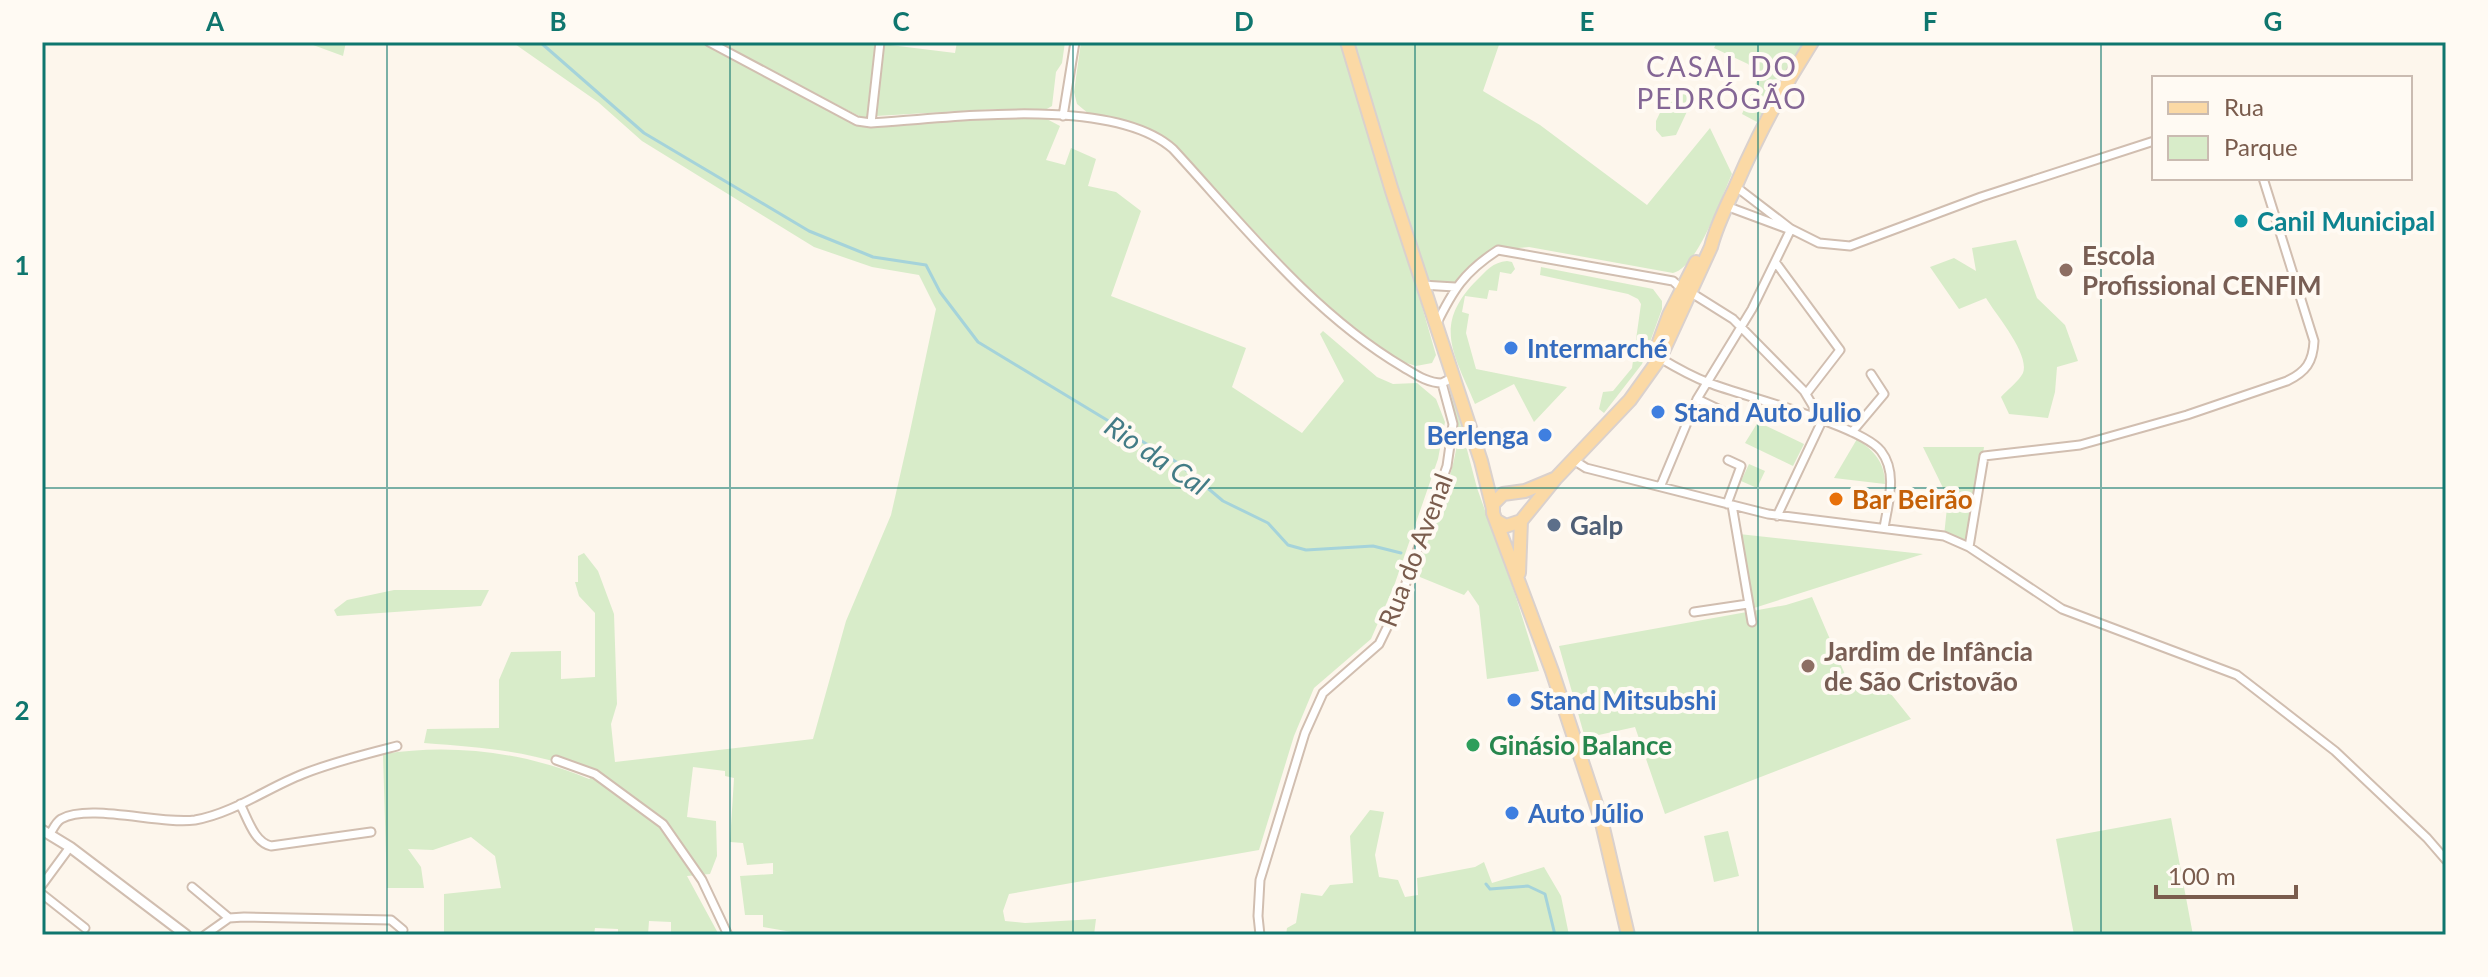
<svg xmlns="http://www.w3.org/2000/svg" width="2488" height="977" font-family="Lato,sans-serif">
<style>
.green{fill:#d8ecc9}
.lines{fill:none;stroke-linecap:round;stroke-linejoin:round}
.stream{stroke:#a5d3da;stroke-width:3}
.minor-casing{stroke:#d1beb0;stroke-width:11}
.tertiary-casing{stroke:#d1beb0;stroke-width:13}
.primary-casing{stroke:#dad1cd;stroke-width:16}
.minor{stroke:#fff;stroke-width:7}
.tertiary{stroke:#fff;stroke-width:9}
.primary{stroke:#fbd9a5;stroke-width:12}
.grid{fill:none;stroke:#0f766e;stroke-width:2;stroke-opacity:0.55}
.culture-dot{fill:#0f9aa8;stroke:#fffaf3;stroke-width:3}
.education-dot{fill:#8d6e63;stroke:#fffaf3;stroke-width:3}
.shop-dot{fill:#3f7fe0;stroke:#fffaf3;stroke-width:3}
.food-dot{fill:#e8710a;stroke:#fffaf3;stroke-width:3}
.service-dot{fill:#5c6f8a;stroke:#fffaf3;stroke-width:3}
.leisure-dot{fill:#2e9e5b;stroke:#fffaf3;stroke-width:3}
.labels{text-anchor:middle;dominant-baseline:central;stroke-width:8;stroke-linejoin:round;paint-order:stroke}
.culture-label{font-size:26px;font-weight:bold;fill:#0d838f;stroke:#fffaf3;text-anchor:start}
.education-label{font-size:26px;font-weight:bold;fill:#785e54;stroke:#fffaf3;text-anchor:start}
.shop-label{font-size:26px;font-weight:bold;fill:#366cbe;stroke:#fffaf3;text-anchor:start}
.food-label{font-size:26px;font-weight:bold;fill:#c56008;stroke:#fffaf3;text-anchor:start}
.service-label{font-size:26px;font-weight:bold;fill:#4e5e75;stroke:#fffaf3;text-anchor:start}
.street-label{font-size:26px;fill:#7a5c4d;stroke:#fffaf3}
.leisure-label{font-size:26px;font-weight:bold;fill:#27864d;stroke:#fffaf3;text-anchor:start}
.neighbourhood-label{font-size:28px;letter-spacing:2px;fill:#846695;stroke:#fffaf3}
.water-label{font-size:28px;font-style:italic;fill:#437c86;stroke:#fffaf3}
.neatline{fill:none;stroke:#0f766e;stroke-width:3}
.grid-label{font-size:26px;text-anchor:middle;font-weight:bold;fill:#0f766e}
</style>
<rect width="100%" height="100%" fill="#fdf6ec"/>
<path class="green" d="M305,42H346L343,56Z
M512,42H703L856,123L1021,115L1043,117L1060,126L1046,160L1065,165L1071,148L1096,159L1088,186L1116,192L1141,211L1111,296L1246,348L1232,387L1302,433L1344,381L1320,334L1323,331L1377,377L1393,384L1417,383L1436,399L1445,422L1438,459L1394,586L1371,639L1314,688L1294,736L1259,850L1009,894L1003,911L1005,921L1025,923L1096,919L1094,935H809L763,927V915H745L740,876L773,874V863L747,865L743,843L730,842L734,778L725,776V771L693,767L687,817L716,821L717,856L710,874L687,876L719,935H671V922L649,921L648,935H618V929L595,928L594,935H444V894L501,888L495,856L471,837L433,850L408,849L421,867L424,888H387L383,754C452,743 524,752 589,779L595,775C533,751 489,748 424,743L427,729L499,728V680L511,652L561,651V679L595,677V613L579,596L575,582H578V556L584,553L598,571L614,614L617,704L611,724L615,762L813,739L846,621L891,515L909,436L936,309L919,275L872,267L814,247L642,141L598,102Z
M714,42H877L868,117L863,118Z
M957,42H1065L1062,63L1056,72L1052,106L1045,110L996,109L876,116L882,44L955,53Z
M1081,42H1342L1385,178L1436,355L1432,363L1416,366L1400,361L1365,338L1312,292L1167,139L1149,129L1089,114L1077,104L1074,92Z
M1352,42H1500L1483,91L1540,125L1647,205L1710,128L1732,174C1721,198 1698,267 1673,273L1529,247L1498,250L1455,287L1426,283Z
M1717,42H1804L1757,122L1742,114L1759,76L1748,64L1714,48Z
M1680,86L1689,90L1691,103L1676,135L1662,137L1656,130V121L1671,90Z
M2016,240L2037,298L2065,325L2078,361L2057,367L2055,392L2048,418L2009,414L2001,397C2007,390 2019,381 2023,373C2030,354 1996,315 1986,298L1959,309L1930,267L1954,258L1976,271L1972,248Z
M1507,261L1512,262L1515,269L1511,274L1500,272L1497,291L1489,290L1487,299L1465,296L1462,312L1469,314L1466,333L1476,369L1567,387L1534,422L1514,384L1475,404C1454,354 1432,325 1477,280C1486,271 1493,262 1507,261Z
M1541,267L1653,289L1662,301V309L1642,364L1604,413L1599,409L1603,392L1613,391L1632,368L1641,304L1638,299L1628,294L1540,275Z
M1452,392L1477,488L1515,594L1539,671L1487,679L1479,606L1468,590L1464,595L1415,575C1425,530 1462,469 1457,424C1456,414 1452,403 1449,393Z
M1758,422L1804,444L1793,466L1745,443Z
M1857,439C1874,451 1885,462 1885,484L1834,478Z
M1923,447H1984L1969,547L1944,536L1948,498Z
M1749,464L1765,471L1757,488L1741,481Z
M1739,534L1923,554L1751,609Z
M394,590H489L481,606L337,616L334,610L347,600Z
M1812,597L1852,691L1879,679L1911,719L1665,814L1635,727L1585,738L1559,646L1786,605Z
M1370,810L1384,812L1375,855L1379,877L1398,880L1405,897L1418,895L1417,878L1475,867L1484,862L1492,883L1544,867L1561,896L1569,935H1286L1287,928L1296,923L1301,893L1322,896L1330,885L1353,883L1350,836Z
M2171,818L2193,935H2074L2056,839Z
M1728,831L1739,876L1714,882L1704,836Z"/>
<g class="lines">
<path class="stream" d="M540,42L644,133L809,231L873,257L926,265L940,292L978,342L1178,463L1223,501L1268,523L1288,545L1306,550L1373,546L1401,553
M1486,884L1490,889L1528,886L1545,894L1555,935"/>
<defs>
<path id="minor" d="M709,42L857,121L871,123C948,118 1113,95 1173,149C1244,226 1312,313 1403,367C1415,374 1427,383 1442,383
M1063,116L1075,42
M871,123L880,42
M1735,186L1791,229L1819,243L1850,246L1981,197L2154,141
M1726,206L1788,229
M1776,263L1840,350L1806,394
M1422,285L1455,287
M1690,292L1733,319L1804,391L1822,421
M1436,325C1453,290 1464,272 1498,250L1673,281L1681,288
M1660,358C1675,367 1693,377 1709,383C1745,397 1861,425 1881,451C1898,473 1888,503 1884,528
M1697,399L1735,417
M1852,432L1884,394L1871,374
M1575,461L1586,468L1768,514L1944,536L1969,547L2062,609L2237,675L2335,751L2427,838L2446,860
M1661,485L1697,399L1752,309L1791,229
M1727,504L1741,466L1728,460
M1732,505L1752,622
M1777,516L1822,421
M1969,547L1984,456L2080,445L2187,415L2287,381C2306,372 2313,362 2314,341L2263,178
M1694,612L1748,604
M556,760L595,774L663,824L702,880L728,935
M240,804C248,819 254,842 271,846L371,832
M50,834C53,829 56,822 61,819C90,803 160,825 195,820C234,813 267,788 303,774C333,762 366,754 397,746
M42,885L70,847
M192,887L229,918
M42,894L85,928
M205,935L229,918L244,917L391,920L403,930
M1260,935L1258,916L1260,880L1305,733L1323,693L1379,644L1399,603L1447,466L1453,424L1442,383L1454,377"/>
<path id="tertiary" d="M42,830L70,847L186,935"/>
<path id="primary" d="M1347,42L1392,191L1481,461L1493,509
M1656,350L1669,315L1696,262
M1554,479L1525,491L1503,494L1493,504V513L1552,671L1601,819L1628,935
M1497,521L1506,526L1521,521L1556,478L1630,400L1660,358L1711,247C1716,227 1725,209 1734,190C1756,138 1782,89 1812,42
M1519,573L1521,521"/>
</defs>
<use href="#minor" class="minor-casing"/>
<use href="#tertiary" class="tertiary-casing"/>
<use href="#primary" class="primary-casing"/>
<use href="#minor" class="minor"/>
<use href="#tertiary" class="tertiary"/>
<use href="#primary" class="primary"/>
</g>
<path class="grid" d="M387,42V935M730,42V935M1073,42V935M1415,42V935M1758,42V935M2101,42V935M42,488H2446"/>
<circle class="culture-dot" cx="2241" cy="221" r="8"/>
<g class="education-dot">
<circle cx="2066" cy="270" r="8"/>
<circle cx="1808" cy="666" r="8"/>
</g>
<g class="shop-dot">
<circle cx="1511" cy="348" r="8"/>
<circle cx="1658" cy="412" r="8"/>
<circle cx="1545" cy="435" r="8"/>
<circle cx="1514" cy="700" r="8"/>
<circle cx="1512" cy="813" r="8"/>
</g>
<circle class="food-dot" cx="1836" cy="499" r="8"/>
<circle class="service-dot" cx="1554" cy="525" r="8"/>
<circle class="leisure-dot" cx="1473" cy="745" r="8"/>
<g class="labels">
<g class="culture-label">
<text x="2257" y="221">Canil Municipal</text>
</g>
<g class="education-label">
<text x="2082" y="255">Escola<tspan x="2082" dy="30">Profissional CENFIM</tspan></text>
<text x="1824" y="651">Jardim de Infância<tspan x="1824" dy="30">de São Cristovão</tspan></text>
</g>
<g class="shop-label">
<text x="1527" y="348">Intermarché</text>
<text x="1674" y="412">Stand Auto Julio</text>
<text x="1529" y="435" text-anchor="end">Berlenga</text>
<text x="1530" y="700">Stand Mitsubshi</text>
<text x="1528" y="813">Auto Júlio</text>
</g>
<g class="food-label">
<text x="1852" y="499">Bar Beirão</text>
</g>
<g class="service-label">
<text x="1570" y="525">Galp</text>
</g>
<g class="street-label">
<text transform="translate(1415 550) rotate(-69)">Rua do Avenal</text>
</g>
<g class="leisure-label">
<text x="1489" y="745">Ginásio Balance</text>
</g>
<g class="neighbourhood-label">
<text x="1722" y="66">CASAL DO<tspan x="1722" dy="32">PEDRÓGÃO</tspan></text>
</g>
<g class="water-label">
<text transform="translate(1157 455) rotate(34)">Rio da Cal</text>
</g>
</g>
<rect width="2488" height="977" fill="none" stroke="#fffaf3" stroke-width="88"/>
<rect x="2152" y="76" width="260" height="104" fill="#fffaf3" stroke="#cabbb1" stroke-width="2"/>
<rect x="2168" y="102" width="40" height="12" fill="#fbd9a5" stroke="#cabbb1" stroke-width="2"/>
<text x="2224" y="116" font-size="24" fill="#7a5c4d">Rua</text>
<rect x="2168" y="136" width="40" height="24" fill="#d8ecc9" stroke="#cabbb1" stroke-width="2"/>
<text x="2224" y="156" font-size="24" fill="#7a5c4d">Parque</text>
<path d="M2156 885v12h140v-12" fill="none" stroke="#7a5c4d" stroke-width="4"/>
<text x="2168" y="885" font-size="24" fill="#7a5c4d" stroke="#fffaf3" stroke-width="6" paint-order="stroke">100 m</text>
<rect x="44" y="44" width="2400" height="889" class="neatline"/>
<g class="grid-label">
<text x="215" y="31">A</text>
<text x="558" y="31">B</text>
<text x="901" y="31">C</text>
<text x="1244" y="31">D</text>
<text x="1587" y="31">E</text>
<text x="1930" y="31">F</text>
<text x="2273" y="31">G</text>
<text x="22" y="275">1</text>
<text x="22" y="720">2</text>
</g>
</svg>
